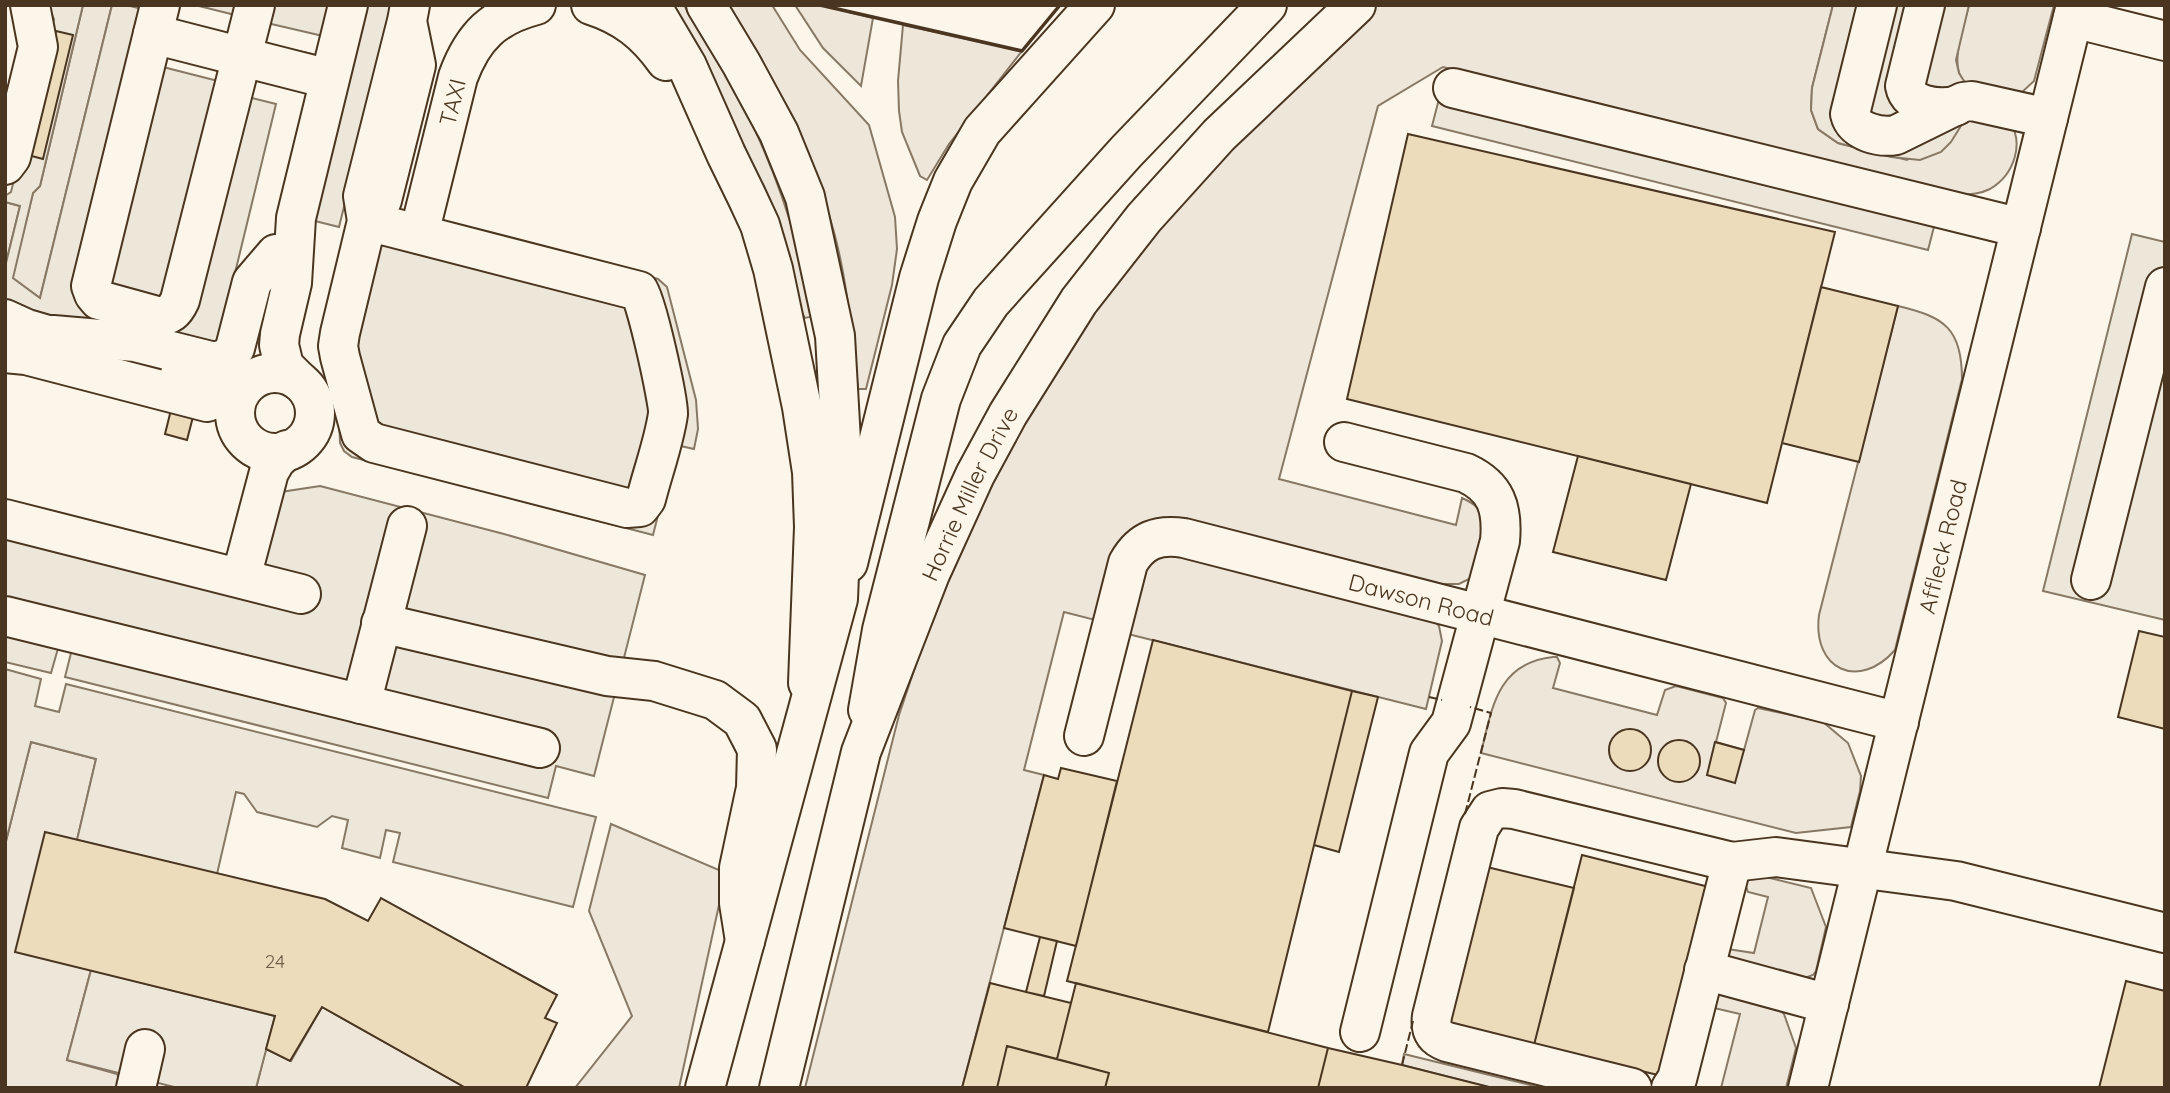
<svg xmlns="http://www.w3.org/2000/svg" width="2170" height="1093" font-family="Quicksand,sans-serif">
<style>
.green{fill:#ede6d9;stroke:#887966;stroke-width:2}
.parking{fill:#ede7d9;stroke:#887966;stroke-width:2;fill-rule:evenodd}
.building{fill:#ecdcbc;stroke:#4a3520;stroke-width:2}
.lines{fill:none;stroke-linecap:round;stroke-linejoin:round}
.minor-casing{stroke:#4a3520;stroke-width:42}
.major-casing{stroke:#4a3520;stroke-width:42}
.minor{stroke:#fbf6e9;stroke-width:38}
.major{stroke:#fbf6e9;stroke-width:38}
.fence{stroke:#4a3520;stroke-width:2;stroke-dasharray:9 3.5;stroke-linecap:butt}
.wall{stroke:#4a3520;stroke-width:3.5}
.labels{text-anchor:middle;dominant-baseline:central;stroke-width:5;stroke-linejoin:round;paint-order:stroke}
.number-label{font-size:19px;fill:#725f47}
.street-label{font-size:23px;fill:#4a3520;stroke:#fbf6e9}
</style>
<rect width="100%" height="100%" fill="#fbf6e9"/>
<path class="green" d="M83,5H112L40,298L12,278L33,193L40,186Z
M663,5H684C698,30 715,54 729,79C759,133 782,189 798,249C804,270 813,295 810,317L805,318L801,311Z
M728,5H772L800,50L869,125L895,217L897,249L892,285L866,389H858C852,338 848,286 835,236C813,153 773,78 728,5Z
M795,5H820L873,18L861,86L823,48Z
M1375,5H1833L1812,88L1811,110L1818,129L1838,143L1907,160L1967,116L2009,121C2025,143 2014,175 1990,189C1980,194 1969,195 1957,195L1443,67L1378,106L1279,479L1456,525L1462,498C1504,516 1483,545 1471,578L1459,584H1441L1184,519L1095,620L1064,612L1024,770L1044,775L962,1088H805L899,715L941,590L981,498L1069,341L1157,221L1341,36Z
M1969,5H2054L2034,81L2020,94C2005,93 1990,92 1976,89C1942,80 1964,27 1969,5Z
M903,25L1022,51L949,144L927,180L920,176L902,132L899,111L898,81Z
M5,202L20,206L5,267Z
M1898,306C1945,317 1962,329 1962,379L1895,650C1859,691 1812,670 1819,615Z
M1165,551L1432,618L1439,626L1442,641L1426,709L1128,634L1141,574L1148,563Z
M1553,657H1557L1560,663L1553,688L1657,715L1665,690L1676,686L1723,698L1726,703L1716,742L1744,750L1755,710L1758,708L1823,722L1848,743L1861,776L1860,791L1851,827L1796,833L1481,753C1492,708 1497,663 1553,657Z
M31,742L96,759L77,840L91,970L67,1060L117,1074L121,1081L119,1088H5V845Z
M611,824L726,873L679,1088H575L632,1016L589,911Z
M1758,875L1811,888L1826,927L1816,971L1813,975L1802,979L1727,962L1724,952L1728,949L1754,953L1768,897L1748,892L1745,884L1746,879Z
M1720,993L1779,1009L1784,1014L1796,1048L1786,1088H1721L1740,1014L1714,1008L1713,994Z
M322,1007L466,1088H256L266,1049L291,1061Z
M1404,1054L1542,1088H1492L1402,1065Z"/>
<path class="parking" d="M47,5H83L40,186L33,193L13,278L40,298L112,5H126L175,17L179,22L229,34L235,15L195,5H394L339,227L279,212L308,93L254,80L248,97L276,104L218,343L63,327L5,301V267L20,206L5,202V196L11,192L54,19ZM267,23L323,36L317,55L267,44L264,42ZM167,57L220,71L218,81L163,67Z
M1833,5H1969L1956,60L1959,73L1964,81L1973,88L1967,116L1951,142L1941,152L1920,160L1891,157L1838,143L1818,129L1811,110L1812,88Z
M1447,68L1943,192L1928,250L1432,126Z
M354,202L658,279L667,287L696,400L698,429L694,449L676,445L653,535L352,457L344,451L340,443L339,417L319,343Z
M2132,234L2165,242V620L2043,591Z
M320,486L504,534L645,575L594,776L556,766L548,798L65,677L72,649L59,645L51,673L5,662V502L260,565L281,492Z
M5,669L41,679L35,706L59,712L66,684L596,817L573,907L393,862L400,833L386,830L380,858L342,848L348,820L332,816L317,827L257,812L244,794L236,792L217,874L77,840L96,759L31,742L5,845Z
M91,970L275,1016L256,1088H178L67,1060Z"/>
<path class="building" d="M56,31L73,35L43,159L24,154Z
M1408,134L1835,232L1767,503L1347,399Z
M1821,287L1898,306L1859,462L1782,443Z
M188,341L211,347L187,440L165,434Z
M1578,456L1691,484L1666,580L1553,552Z
M2139,631L2165,637V729L2118,717Z
M1153,640L1352,691L1268,1032L1067,981Z
M1352,691L1378,697L1339,852L1314,845Z
M1609 750a21 21 0 1 1 42 0a21 21 0 1 1-42 0Z
M1658 761a21 21 0 1 1 42 0a21 21 0 1 1-42 0Z
M1715,742L1744,750L1735,783L1707,775Z
M1061,768L1117,781L1076,946L1004,928L1044,775L1058,779Z
M45,832L325,899L368,921L381,898L557,995L545,1018L557,1023L526,1088H466L322,1007L290,1061L266,1049L275,1016L15,952Z
M1582,855L1709,887L1662,1076L1534,1045Z
M1487,867L1574,888L1534,1045L1448,1024Z
M1040,937L1057,941L1044,996L1026,992Z
M2126,981L2165,991V1088H2099Z
M990,983L1071,1003L1057,1059L1007,1046L997,1088H962Z
M1076,983L1328,1048L1318,1088H1105L1109,1073L1057,1059Z
M1007,1046L1109,1073L1105,1088H997Z
M1328,1048L1402,1065L1493,1088H1318Z"/>
<g class="lines">
<defs>
<g id="minor">
<path d="M160,5L91,286L94,294L99,300L157,316C170,316 175,311 180,300L255,5"/>
<path d="M591,5C625,16 646,33 666,61"/>
<path d="M651,5L687,66L726,154L747,197L760,225L773,269L802,407L812,472L814,527L808,683"/>
<path d="M1877,5L1850,114C1854,132 1880,138 1896,135L1963,102L1972,101L2048,118"/>
<path d="M1925,5L1905,86C1909,107 1938,109 1956,106"/>
<path d="M2073,18L2165,41"/>
<path d="M407,21L416,65L382,200L367,221L639,291C646,299 669,402 668,414C664,442 653,471 646,499L640,507L627,508L374,443L361,434L340,357L338,346L340,333L367,221L363,196L407,21L410,5"/>
<path d="M153,34L329,79"/>
<path d="M1453,88L2021,228"/>
<path d="M5,165L11,157L38,47L30,5"/>
<path id="s1" d="M419,234L458,77C473,36 494,16 536,5"/>
<path d="M5,319L27,329L75,343"/>
<path d="M53,335L135,342L211,361C223,361 229,358 235,348L252,282L276,254"/>
<path d="M5,353L26,355L207,402"/>
<circle cx="275" cy="413" r="40"/>
<path d="M180,374L223,384H247"/>
<path d="M299,381L284,366L279,345L280,334L292,283L296,218L348,5"/>
<path d="M1344,442L1466,473C1496,487 1503,508 1500,541L1451,723L1429,753L1360,1032"/>
<path d="M5,519L301,594"/>
<path d="M848,563L919,278L937,221L953,181L982,131L1095,5"/>
<path d="M241,578L269,472L276,460L287,450"/>
<path d="M2091,580L2165,287"/>
<path d="M5,616L540,748"/>
<path d="M381,623L607,676L654,681L715,700L742,720L757,749L756,788L739,868V903L745,941"/>
<path d="M361,704L407,526"/>
<path d="M868,710L882,630L941,399L962,345L991,302L1126,152L1267,5"/>
<path id="s2" d="M1084,736L1128,563C1141,540 1158,534 1184,538L1899,722"/>
<path d="M1732,862L1776,857L1956,881L2165,933"/>
<path d="M1704,970L1829,1004"/>
<path d="M136,1088L145,1049"/>
<path d="M1632,1088L1447,1042C1433,1037 1430,1030 1432,1016L1479,828L1490,811L1502,808L1514,809L1732,862L1677,1079L1671,1088"/>
<path id="s3" d="M1808,1088L2076,5"/>
</g>
<g id="major">
<path d="M705,1088L838,599L843,476L835,336L805,197L779,133L741,63L706,5"/>
<path id="s4" d="M779,1088L861,752L930,574L975,475L1008,414L1079,301L1144,218L1219,135L1356,5"/>
</g>
</defs>
<use href="#minor" class="minor-casing"/>
<use href="#major" class="major-casing"/>
<use href="#minor" class="minor"/>
<use href="#major" class="major"/>
<path class="fence" d="M1429,697L1442,700
M1465,814L1491,713L1470,707
M1402,1065L1413,1021"/>
<path class="wall" d="M820,5L1022,51L1060,5"/>
</g>
<g class="labels">
<g class="number-label">
<text x="275" y="961">24</text>
</g>
<g class="street-label">
<text stroke="none"><textPath href="#s1" startOffset="136">TAXI</textPath></text>
<text stroke="none"><textPath href="#s4" startOffset="626">Horrie Miller Drive</textPath></text>
<text stroke="none"><textPath href="#s3" startOffset="558">Affleck Road</textPath></text>
<text stroke="none"><textPath href="#s2" startOffset="490">Dawson Road</textPath></text>
</g>
</g>
<rect width="2170" height="1093" fill="none" stroke="#4a3520" stroke-width="14"/>
</svg>
